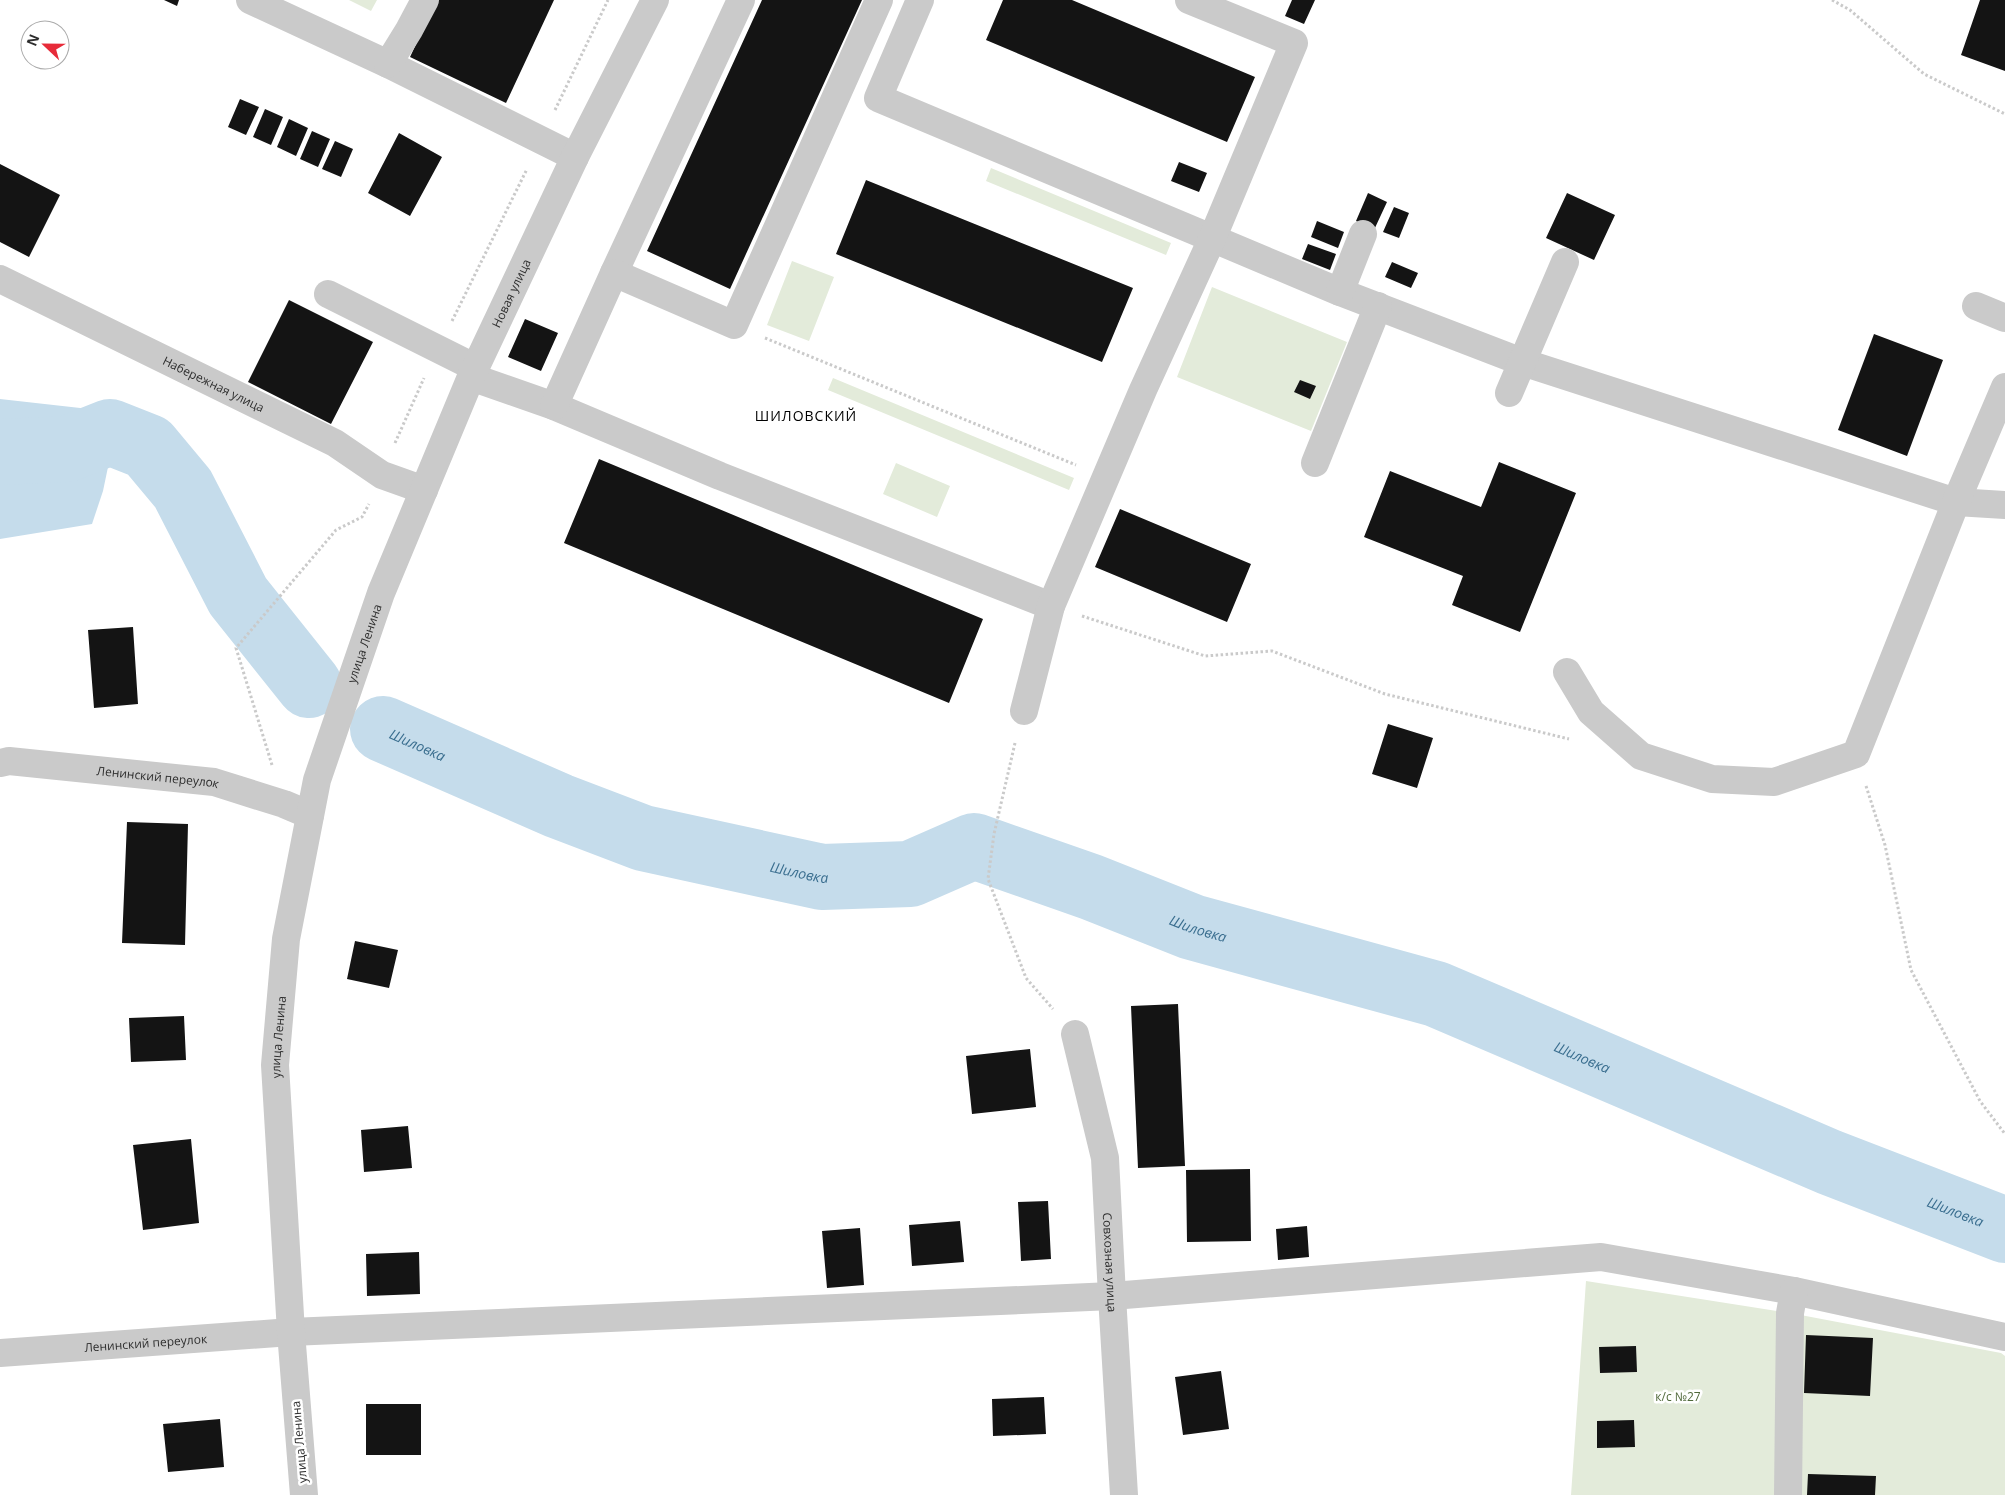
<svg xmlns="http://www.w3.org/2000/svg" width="2005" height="1495" font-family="'Open Sans',sans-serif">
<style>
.green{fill:#e3ebda}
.water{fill:#c5dceb}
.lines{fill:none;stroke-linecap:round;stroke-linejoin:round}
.river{stroke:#c5dceb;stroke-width:66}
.building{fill:#141414}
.path{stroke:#cacaca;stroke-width:3;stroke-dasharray:2.5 2.5;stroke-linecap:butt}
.minor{stroke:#cacaca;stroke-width:28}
.labels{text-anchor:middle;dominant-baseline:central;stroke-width:5;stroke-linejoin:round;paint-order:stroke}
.street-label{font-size:12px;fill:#2d2d2d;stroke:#fff}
.park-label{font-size:12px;fill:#50693a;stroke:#fff}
.neighbourhood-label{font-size:14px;letter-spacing:1px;fill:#000;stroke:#fff}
.water-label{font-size:14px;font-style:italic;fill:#3a6e8f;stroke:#fff}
</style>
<rect width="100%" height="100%" fill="#fff"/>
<path class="green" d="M349,0H377L371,11Z
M991,168L1171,243L1166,255L986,181Z
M792,261L834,277L809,341L767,325Z
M1212,287L1347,342L1311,431L1177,377Z
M833,378L1074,478L1069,490L828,390Z
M896,463L950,486L937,517L883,494Z
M1586,1281L1790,1313L2001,1353L2005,1356V1495H1571Z"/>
<path class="water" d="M0,399L107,411L187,454L183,489L171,485L140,462L108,467L103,491L92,524L0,539Z"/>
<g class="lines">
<g class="river">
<path d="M0,452L67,449L110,432L148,447L183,489L238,596L309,685"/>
<path id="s1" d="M383,729L559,806L643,838L822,877L910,874L974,846L1091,887L1192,927L1436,994L1829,1162L2005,1230"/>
</g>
</g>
<path class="building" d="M164,0H179L177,6Z
M437,0H554L506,103L410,57Z
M762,0H862L730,289L647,251Z
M1003,0H1072L1255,77L1227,142L986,40Z
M1292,0H1315L1304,24L1285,16Z
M1980,0H2005V71L1961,55Z
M240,99L259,107L246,135L228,127Z
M265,109L283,117L271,145L253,137Z
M289,119L308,128L296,156L277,147Z
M312,131L330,139L318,167L300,159Z
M399,133L442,157L410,216L368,193Z
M335,141L353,149L341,177L322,169Z
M1179,162L1207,173L1199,192L1171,181Z
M0,164L60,195L29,257L0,242Z
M866,180L1133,288L1102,362L836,254Z
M1368,193L1387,202L1374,230L1356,221Z
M1567,193L1615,215L1594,260L1546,238Z
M1394,207L1409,213L1399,238L1383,232Z
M1317,221L1344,232L1338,248L1311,237Z
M1308,244L1336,254L1330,270L1302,259Z
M1392,262L1418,273L1411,288L1385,277Z
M289,300L373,342L331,424L248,382Z
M525,319L558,333L541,371L508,357Z
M1874,334L1943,360L1907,456L1838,430Z
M1300,380L1316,386L1310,399L1294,392Z
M599,459L983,619L949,703L564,543Z
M1499,462L1576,493L1520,632L1452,605L1463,576L1364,537L1390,471L1481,507Z
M1120,509L1251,564L1227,622L1095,567Z
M133,627L138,704L94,708L88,630Z
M1388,724L1433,738L1417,788L1372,774Z
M127,822L188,824L185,945L122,943Z
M355,941L398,950L389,988L347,979Z
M1178,1004L1185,1166L1138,1168L1131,1006Z
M184,1016L186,1060L131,1062L129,1018Z
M1030,1049L1036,1107L972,1114L966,1056Z
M408,1126L412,1168L364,1172L361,1130Z
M191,1139L199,1223L143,1230L133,1145Z
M1250,1169L1251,1241L1187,1242L1186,1170Z
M1048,1201L1051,1259L1021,1261L1018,1202Z
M960,1221L964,1262L912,1266L909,1225Z
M1307,1226L1309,1257L1278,1260L1276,1229Z
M860,1228L864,1285L827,1288L822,1231Z
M419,1252L420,1294L367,1296L366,1254Z
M1806,1335L1873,1338L1870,1396L1804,1393Z
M1636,1346L1637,1372L1600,1373L1599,1347Z
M1221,1371L1229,1429L1183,1435L1175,1377Z
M1044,1397L1046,1434L993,1436L992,1399Z
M366,1404H421V1455H366Z
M220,1419L224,1467L168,1472L163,1424Z
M1634,1420L1635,1447L1597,1448V1421Z
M1808,1474L1876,1476L1875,1495H1807Z"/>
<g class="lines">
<path class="path" d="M1832,0L1850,10L1924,74L2005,114
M555,110L608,0
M452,321L527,169
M765,338L1076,465
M395,443L424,378
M1082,616L1205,656L1272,651L1385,694L1569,739
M1015,743L994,834L988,879L1026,978L1053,1009
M272,765L236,648L336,530L362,517L369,504
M1866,786L1885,845L1911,970L1980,1101L2005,1134"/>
<g class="minor">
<path d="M250,0L388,64L575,157"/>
<path d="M920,0L878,98L1340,292L1522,362L1956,502L2005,505"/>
<path d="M388,64L409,30L425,0"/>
<path d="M614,273L741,0"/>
<path id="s2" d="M0,279L335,443L382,475L424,490"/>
<path d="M1340,292L1363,234"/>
<path d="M328,294L476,368"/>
<path d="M1976,306L2005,318"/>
<path d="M471,377L554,406L720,476L1051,606"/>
<path d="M1509,393L1565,262"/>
<path d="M554,406L614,273L734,325L879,0"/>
<path d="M1315,463L1378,306"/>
<path d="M1567,672L1591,712L1641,756L1712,779L1774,782L1856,754L1956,502L2005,387"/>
<path d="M1024,711L1051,606L1143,390L1212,239L1294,43L1189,0"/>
<path id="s3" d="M0,763L9,761L214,782L284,804L310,815"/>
<path id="s4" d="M1075,1034L1105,1158L1112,1296L1124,1495"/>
<path id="s5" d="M0,1353L291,1332L1112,1296L1601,1257L1794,1291L2005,1337"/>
<path id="s6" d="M304,1495L291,1332L275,1065L286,939L317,780L381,593L471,377L575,157L655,0"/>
<path d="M1788,1495L1790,1313L1794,1291"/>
</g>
</g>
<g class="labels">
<g class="street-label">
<text stroke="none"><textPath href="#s6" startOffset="1244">Новая улица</textPath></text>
<text stroke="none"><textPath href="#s2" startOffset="238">Набережная улица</textPath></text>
<text stroke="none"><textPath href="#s6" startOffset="864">улица Ленина</textPath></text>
<text stroke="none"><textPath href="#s3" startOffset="159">Ленинский переулок</textPath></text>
<text stroke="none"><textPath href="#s6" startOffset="459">улица Ленина</textPath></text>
<text stroke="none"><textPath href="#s4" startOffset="232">Совхозная улица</textPath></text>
<text stroke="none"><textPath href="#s5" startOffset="146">Ленинский переулок</textPath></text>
<text transform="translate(299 1442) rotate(-95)">улица Ленина</text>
</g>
<g class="park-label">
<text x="1678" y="1396">к/с №27</text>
</g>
<g class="neighbourhood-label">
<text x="806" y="415">ШИЛОВСКИЙ</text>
</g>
<g class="water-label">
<text stroke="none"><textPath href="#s1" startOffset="38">Шиловка</textPath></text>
<text stroke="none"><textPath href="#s1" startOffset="442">Шиловка</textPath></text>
<text stroke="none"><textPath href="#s1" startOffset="862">Шиловка</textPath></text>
<text stroke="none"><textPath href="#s1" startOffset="1268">Шиловка</textPath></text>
<text stroke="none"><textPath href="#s1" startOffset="1672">Шиловка</textPath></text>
</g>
</g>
<g transform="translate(45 45) rotate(292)"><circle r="24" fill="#ffffff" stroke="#ababab"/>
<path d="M0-4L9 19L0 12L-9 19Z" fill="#e72b39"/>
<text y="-8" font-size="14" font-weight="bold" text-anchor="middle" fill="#2d2d2d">N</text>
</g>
</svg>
